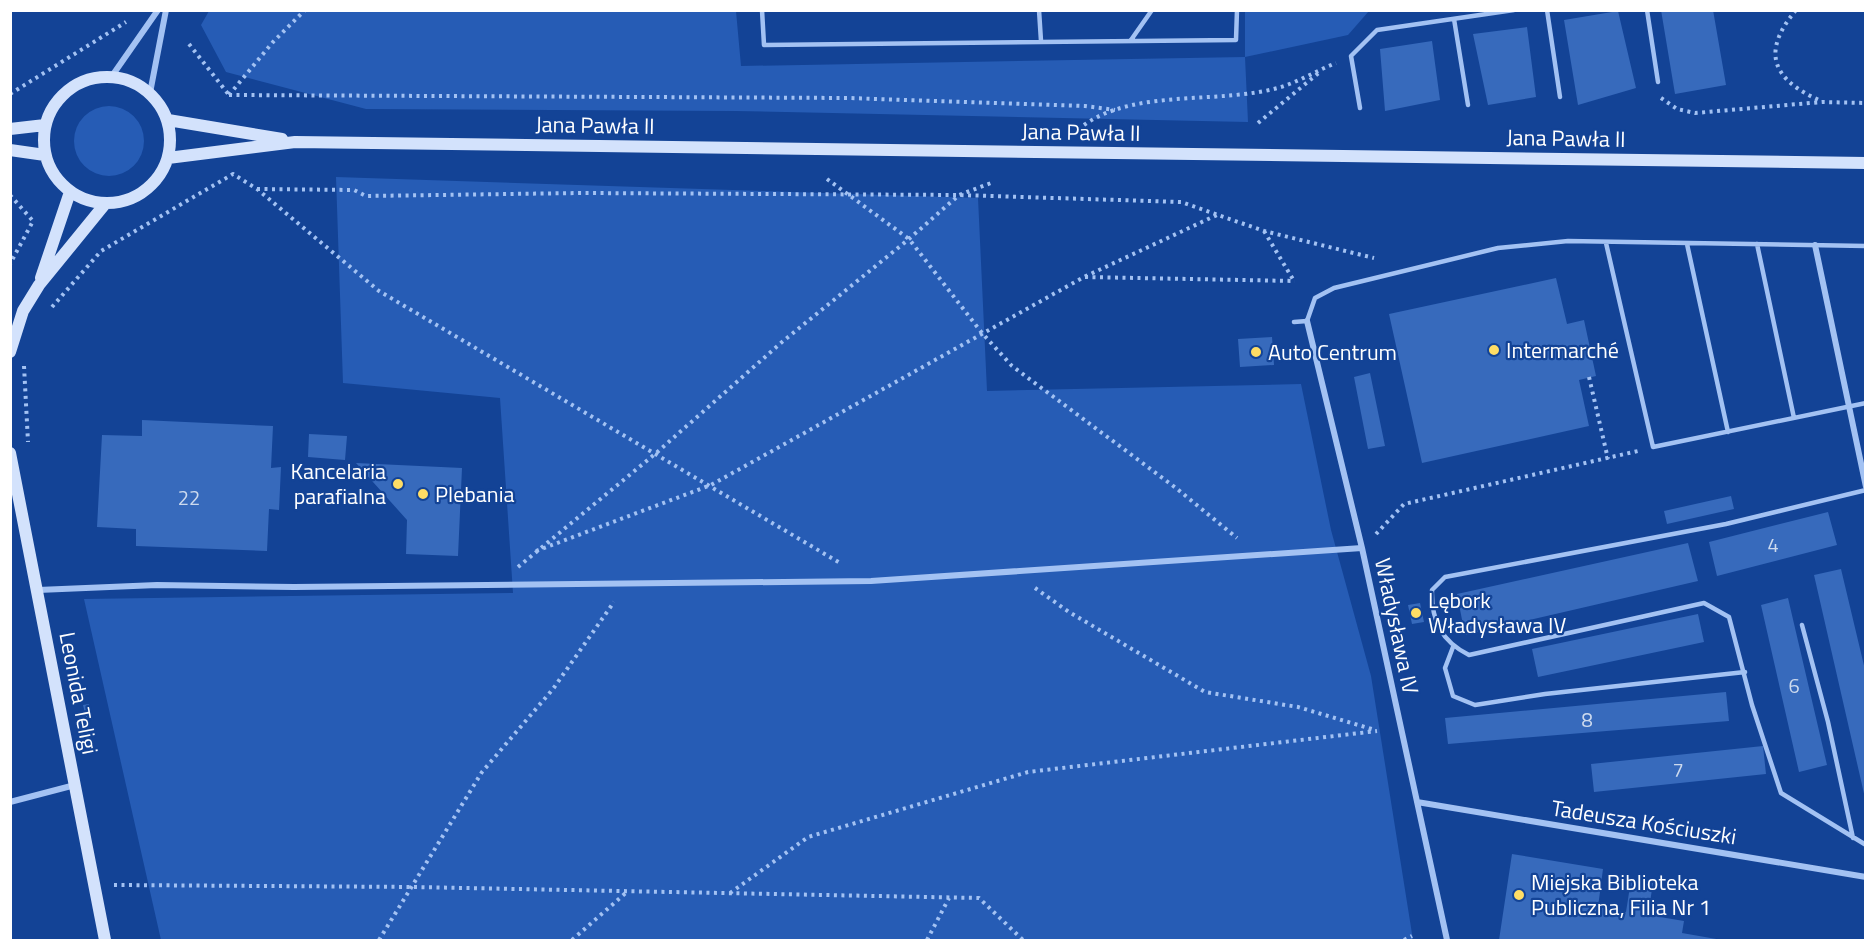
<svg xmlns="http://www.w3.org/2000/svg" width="1876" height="951" font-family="'Titillium Web',sans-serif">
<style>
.green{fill:#265cb5}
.building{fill:#376abc}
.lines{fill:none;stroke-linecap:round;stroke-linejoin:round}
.path{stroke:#a3c2f3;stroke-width:4;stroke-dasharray:3 4.5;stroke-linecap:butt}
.lane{stroke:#a3c2f3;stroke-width:4.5}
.street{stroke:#a3c2f3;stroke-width:6}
.secondary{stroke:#d3e2fc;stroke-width:12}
.poi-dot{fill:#ffdd65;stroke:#134396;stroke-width:2}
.labels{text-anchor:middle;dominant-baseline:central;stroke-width:4.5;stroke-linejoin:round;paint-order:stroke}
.number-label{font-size:20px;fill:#cddaee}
.street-label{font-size:22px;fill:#fff;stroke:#134396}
.poi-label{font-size:22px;fill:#fff;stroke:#134396;text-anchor:start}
</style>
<rect width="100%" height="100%" fill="#134396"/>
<path class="green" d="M209,11H736L741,66L1245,57V11H1369L1348,35L1245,57L1248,122L735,111L366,109L226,72L201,25Z
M74 141a35 35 0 1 1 70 0a35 35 0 1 1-70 0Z
M336,177L978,198L987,391L1301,384L1331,530L1371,676L1413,940H161L84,599L513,593L500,398L343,383Z"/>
<path class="building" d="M1661,10H1713L1726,85L1675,94Z
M1618,11L1636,88L1578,105L1564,20Z
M1527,27L1536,97L1488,105L1473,34Z
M1432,41L1440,100L1385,111L1380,49Z
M1556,278L1567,324L1584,320L1596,376L1579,380L1589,426L1422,463L1389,314Z
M1272,337L1274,365L1240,367L1238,339Z
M1370,373L1385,446L1368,449L1354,377Z
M142,420L273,426L271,468L281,467L279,510L269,509L267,551L136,546V529L97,527L102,435L142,436Z
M309,434L347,436L345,460L308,457Z
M356,463L462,468L458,556L406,554L407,520Z
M1731,496L1734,509L1667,524L1664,511Z
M1828,512L1837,545L1717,576L1709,542Z
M1688,543L1698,581L1465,635L1457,594Z
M1841,569L1866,674L1865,798L1814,575Z
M1788,598L1827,765L1799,772L1761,605Z
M1420,603L1424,622L1412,624L1408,605Z
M1698,614L1704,642L1538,677L1532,649Z
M1726,692L1729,721L1448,744L1445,718Z
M89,704L93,719L87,721L83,705Z
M1763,746L1766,774L1594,792L1591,764Z
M1512,854L1603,869L1598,907L1626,912L1631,880L1653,883L1648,915L1684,921L1682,933L1722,940H1499Z"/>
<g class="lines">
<path class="path" d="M1796,10C1760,53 1773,80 1821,101
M189,44L229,95
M10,94L126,22
M229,95L848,98L1085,106L1115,110
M229,95L273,42L305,10
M1661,98L1677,109L1695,113L1822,102L1866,103
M1258,123L1321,71
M1084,125C1136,88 1220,105 1281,87C1300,81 1318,70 1336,63
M827,179L909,239L982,333L1012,366L1176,488L1237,538
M257,189L354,190L366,196L580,193L959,195L1181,202L1264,231L1374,258
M10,195L33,221L10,264
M1264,231L1294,281
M1085,277L1295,281
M52,307L101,251L233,174L257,189L379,291L840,563
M24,366L28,442
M1589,377L1608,459
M1376,534L1404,504L1638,451
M536,551L711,485L1084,277L1219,214
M518,567L655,454L782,342L909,239L959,195L991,183
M1035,588L1069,612L1205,692L1298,707L1375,730
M114,885L414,887L979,898L1023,940
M730,893L808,837L1028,772L1377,731
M379,940L482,772L553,689L614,602
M572,940L628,891
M927,940L949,898
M1404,940L1412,936"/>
<path class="lane" d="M762,10L764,45L1236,40L1237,10
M1039,10L1041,41
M1547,10L1560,97
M1647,10L1658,82
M1454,19L1468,105
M1131,40L1152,10
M1360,108L1351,56L1377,30L1514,10
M1606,243L1653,447L1866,403
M1687,244L1728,432
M1757,244L1794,418
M1294,322L1307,321L1315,298L1334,288L1498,248L1568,241L1866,246
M1866,490L1726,524L1445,577L1432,590C1431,620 1441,641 1469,655L1704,603L1729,617L1752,705L1781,793L1866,845
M1802,625L1828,722L1853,838
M1453,647L1445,668L1453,696L1475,705L1545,694L1745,672"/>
<path class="street" d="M112,76L158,10
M150,93L166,10
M1815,245L1866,487
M1307,321L1362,548L1447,940
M38,590L157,585L294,587L871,581L1362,548
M10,802L75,785
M1417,802L1866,877"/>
<path class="secondary" d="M44 140a63 63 0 1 1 126 0a63 63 0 1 1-126 0Z
M168,120L282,139
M10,129L45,125
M10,150L45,155
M168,158L295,142L1866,163
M41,278L70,192
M10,352L23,311L39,285L105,204
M10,453L105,940"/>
</g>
<g class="poi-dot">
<circle cx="1494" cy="350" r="6"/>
<circle cx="1256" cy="352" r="6"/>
<circle cx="398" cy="484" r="6"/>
<circle cx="423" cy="494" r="6"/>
<circle cx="1416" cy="613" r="6"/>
<circle cx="1519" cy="895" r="6"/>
</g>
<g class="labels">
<g class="number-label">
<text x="189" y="497">22</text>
<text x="1773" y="544">4</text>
<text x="1794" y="685">6</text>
<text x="1587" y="719">8</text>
<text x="1678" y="769">7</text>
</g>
<g class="street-label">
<text transform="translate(595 125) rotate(1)">Jana Pawła II</text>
<text transform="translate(1081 132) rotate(1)">Jana Pawła II</text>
<text transform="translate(1566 138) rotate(1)">Jana Pawła II</text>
<text transform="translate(1397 626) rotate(78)">Władysława IV</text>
<text transform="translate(79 693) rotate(79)">Leonida Teligi</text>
<text transform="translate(1644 822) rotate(9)">Tadeusza Kościuszki</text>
</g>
<g class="poi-label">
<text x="1506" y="350">Intermarché</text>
<text x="1268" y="352">Auto Centrum</text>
<text x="386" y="471" text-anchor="end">Kancelaria<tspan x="386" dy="25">parafialna</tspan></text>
<text x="435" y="494">Plebania</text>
<text x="1428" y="600">Lębork<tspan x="1428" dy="25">Władysława IV</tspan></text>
<text x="1531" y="882">Miejska Biblioteka<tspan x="1531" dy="25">Publiczna, Filia Nr 1</tspan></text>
</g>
</g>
<rect width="1876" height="951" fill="none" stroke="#ffffff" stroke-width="24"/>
</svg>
